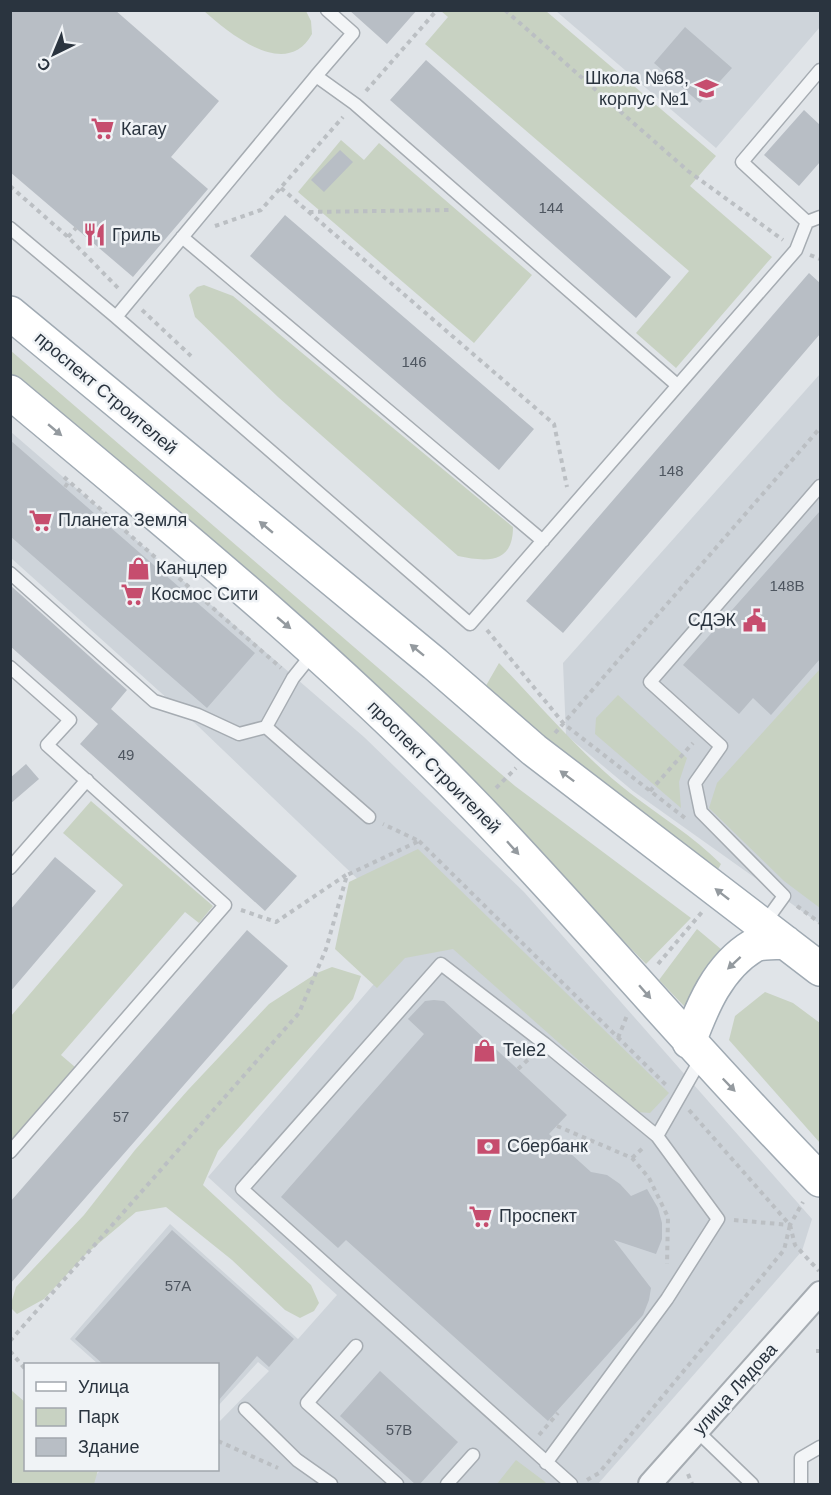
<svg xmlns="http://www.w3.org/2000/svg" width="831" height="1495" font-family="Helvetica,sans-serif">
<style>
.built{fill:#ced4da}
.green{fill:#c8d2c2}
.building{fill:#b8bec5}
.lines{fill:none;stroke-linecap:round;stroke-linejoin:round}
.service-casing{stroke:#a6acb2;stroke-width:15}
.minor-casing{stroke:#a6acb2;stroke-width:26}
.primary-casing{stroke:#a0aab3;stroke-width:36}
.path{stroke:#bbbfc3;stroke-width:4;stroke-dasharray:4.5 4.5;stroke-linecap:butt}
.service{stroke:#f3f5f7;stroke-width:12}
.minor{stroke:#f3f5f7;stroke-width:22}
.primary{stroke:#fff;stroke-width:33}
.oneway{fill:#949a9f}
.labels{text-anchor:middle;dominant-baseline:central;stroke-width:5;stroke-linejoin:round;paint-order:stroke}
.number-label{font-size:15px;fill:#4e5660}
.poi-label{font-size:18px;fill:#2a343f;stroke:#f0f3f6;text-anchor:start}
.street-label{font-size:18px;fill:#2a343f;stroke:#f0f3f6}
</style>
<rect width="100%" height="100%" fill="#e0e4e8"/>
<path class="built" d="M556,11H820V27L716,148Z
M820,374V924L633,791L566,735L563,663Z
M11,432L364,737L524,892L812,1219L802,1251L598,1484H86L101,1470H218V1423L269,1371L258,1362L218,1406V1364H98L70,1339L170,1224L298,1339L337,1295L208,1177L416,935L199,727L11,558Z"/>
<path class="green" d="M204,11H306L311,21L312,34C286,81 229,33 204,11Z
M441,11H546L716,156L690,186L772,257L676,368L636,333L689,271L425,44L448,17Z
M341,140L364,160L379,143L532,275L474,343L298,192Z
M204,285L233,296L513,527C513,564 487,562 458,556L278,397L195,317L189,295L197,287Z
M10,350L515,786L691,918L646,964L381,692L11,375Z
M499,663C543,708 581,755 630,793C661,817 693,836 721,864L716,873L480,696Z
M820,669V908L784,881L709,808L717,783Z
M618,695L687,758L679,782L681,808L595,734L596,718Z
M91,801L213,906L199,923L185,912L61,1055L75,1067L11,1142V1016L123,885L63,833Z
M418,849L669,1093L650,1113L637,1112L453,949L405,958L377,988L335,949L349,882Z
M697,929L728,955L684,1006L659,980Z
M332,967L361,976L353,999L218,1151L203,1185L311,1285L319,1303L314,1311L300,1318L285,1310L232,1260L166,1207L136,1212L86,1254L44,1299L17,1314L10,1307L16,1287L84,1215L135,1150L188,1090L269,1004L317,973Z
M765,992L793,1003L820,1023V1143L729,1040L735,1016Z
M11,1390L25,1402L26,1470H98L94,1484H11Z
M516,1460L544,1481L547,1484H497Z"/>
<path class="building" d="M10,10H115L219,101L171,157L208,189L133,277L10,172Z
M349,10H417L387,44Z
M685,27L732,68L700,103L654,63Z
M426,60L671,277L636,318L390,100Z
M804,110L820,125V162L799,186L764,155Z
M340,150L353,162L324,192L311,180Z
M285,215L534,429L499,470L250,256Z
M809,273L820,283V334L563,633L526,601Z
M10,440L255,653L207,708L10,536Z
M820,511V659L771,715L753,698L739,714L683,665Z
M10,585L127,690L111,709L297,876L265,911L80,744L98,724L10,646Z
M26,764L39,779L10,804V778Z
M55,857L96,891L10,992V910Z
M247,930L288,966L10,1284V1202Z
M434,1000L444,1001L567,1115L549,1134L591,1172L607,1175L620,1184L631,1196L647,1189L658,1208L662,1223V1239L656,1254L614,1240L651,1288L649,1300L643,1315L548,1421L346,1240L338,1248L281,1197L424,1034L408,1019L425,1001Z
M172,1230L294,1339L269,1367L257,1356L218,1401V1365H104L75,1339Z
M380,1371L458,1442L419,1485H416L340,1416Z"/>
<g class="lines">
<defs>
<path id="service" d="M316,76L353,33L327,10
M807,222L820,217
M10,228L116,317L316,76L355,104L677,385
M182,237L543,541
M116,317L470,624L796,250L807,222L742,162L820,70
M10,573L154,701L198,715L239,734L266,727
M313,653L293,678L266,727L369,817
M10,667L70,720L47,745L225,905L10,1152
M10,868L87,780
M763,925L784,896L701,812L695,783L721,746L650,682L820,486
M657,1136L702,1057
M356,1346L307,1403L397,1484
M245,1409L297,1460L331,1484
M697,1431L752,1484
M546,1463L667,1299L718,1219L657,1136L545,1044L441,964L242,1189L571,1484
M447,1484L473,1455
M801,1484V1458L820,1447"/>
<path id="minor" d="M650,1484L820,1293"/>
<path id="primary" d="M10,313L435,664L534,750L820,969
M10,392C170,526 332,657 477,808C594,930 702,1060 820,1180
M689,1042C702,1007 718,967 753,946C760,942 776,943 785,942"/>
</defs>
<use href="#service" class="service-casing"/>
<use href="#minor" class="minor-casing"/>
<use href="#primary" class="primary-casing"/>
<path class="path" d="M505,10L688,171L783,240
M366,91L437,10
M10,186L68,237L119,289
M281,188L554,424L567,487
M309,212L451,210
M215,226L261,210L343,117
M68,237L76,228
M810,255L820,259
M142,310L191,356
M64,477L281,668
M65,487L69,481
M487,630L564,724L685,818
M555,733L820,428
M496,788L516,768
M650,791L693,743
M419,841L666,1085
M797,906L820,923
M241,910L276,922L346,875
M658,964L702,912
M618,1038L628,1013
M518,1069L534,1054
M689,1110L790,1225L795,1245L819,1271
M557,1126L632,1158L649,1178L668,1217L667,1264
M632,1158L644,1147
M734,1220L790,1225L803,1202
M10,1341L299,1013L326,949L347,875L419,841L383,824
M10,1351L26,1370
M816,1351H820
M539,1435L558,1413
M218,1441L278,1468
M688,1474L692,1484
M587,1480L599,1473L784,1250L790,1225"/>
<use href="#service" class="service"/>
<use href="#minor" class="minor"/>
<use href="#primary" class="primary"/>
</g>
<defs><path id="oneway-solid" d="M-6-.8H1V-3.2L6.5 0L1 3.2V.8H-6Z" transform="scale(1.5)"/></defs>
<g class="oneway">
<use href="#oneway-solid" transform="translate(55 430) rotate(40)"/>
<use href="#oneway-solid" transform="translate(266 527) rotate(-140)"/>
<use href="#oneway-solid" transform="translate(284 623) rotate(40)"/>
<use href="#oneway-solid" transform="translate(417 650) rotate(-141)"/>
<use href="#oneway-solid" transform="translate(567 776) rotate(-143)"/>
<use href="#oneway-solid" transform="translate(513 848) rotate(48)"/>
<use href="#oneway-solid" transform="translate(722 894) rotate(-142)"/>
<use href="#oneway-solid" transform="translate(734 963) rotate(137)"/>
<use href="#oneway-solid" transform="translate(645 992) rotate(49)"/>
<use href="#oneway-solid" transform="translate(729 1085) rotate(46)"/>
</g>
<defs>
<symbol id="school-bare" viewBox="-9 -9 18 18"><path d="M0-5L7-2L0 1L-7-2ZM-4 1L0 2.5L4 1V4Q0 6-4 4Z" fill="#c64d6e" stroke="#f0f3f6" stroke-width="2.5" paint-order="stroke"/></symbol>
<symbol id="supermarket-bare" viewBox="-9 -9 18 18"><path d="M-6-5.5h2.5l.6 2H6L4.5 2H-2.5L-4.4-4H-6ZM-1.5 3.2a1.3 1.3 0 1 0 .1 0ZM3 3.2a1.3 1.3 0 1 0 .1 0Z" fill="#c64d6e" stroke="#f0f3f6" stroke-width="2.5" paint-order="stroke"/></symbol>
<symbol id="restaurant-bare" viewBox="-9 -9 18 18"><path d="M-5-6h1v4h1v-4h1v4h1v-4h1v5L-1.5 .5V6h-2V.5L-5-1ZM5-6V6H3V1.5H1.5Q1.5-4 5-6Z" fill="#c64d6e" stroke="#f0f3f6" stroke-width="2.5" paint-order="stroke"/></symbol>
<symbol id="shop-bare" viewBox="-9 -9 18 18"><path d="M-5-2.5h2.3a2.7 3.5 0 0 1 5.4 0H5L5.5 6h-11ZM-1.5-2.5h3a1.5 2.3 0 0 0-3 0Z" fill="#c64d6e" stroke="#f0f3f6" stroke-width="2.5" paint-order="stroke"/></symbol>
<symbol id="civic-bare" viewBox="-9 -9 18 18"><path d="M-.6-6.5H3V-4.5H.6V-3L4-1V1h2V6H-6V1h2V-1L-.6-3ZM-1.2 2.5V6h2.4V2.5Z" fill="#c64d6e" stroke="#f0f3f6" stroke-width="2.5" paint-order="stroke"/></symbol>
<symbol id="bank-bare" viewBox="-9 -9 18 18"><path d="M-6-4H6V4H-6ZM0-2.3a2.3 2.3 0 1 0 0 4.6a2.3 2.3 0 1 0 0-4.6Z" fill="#c64d6e" stroke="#f0f3f6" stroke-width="2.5" paint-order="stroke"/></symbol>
</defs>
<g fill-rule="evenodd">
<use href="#school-bare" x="690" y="72" width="33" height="33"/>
<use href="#supermarket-bare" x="86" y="112" width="33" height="33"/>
<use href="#restaurant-bare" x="78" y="218" width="33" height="33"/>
<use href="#supermarket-bare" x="24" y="504" width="33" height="33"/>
<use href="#shop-bare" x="122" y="552" width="33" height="33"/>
<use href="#supermarket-bare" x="116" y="578" width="33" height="33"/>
<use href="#civic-bare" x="738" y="604" width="33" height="33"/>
<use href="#shop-bare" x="468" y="1034" width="33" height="33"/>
<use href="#bank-bare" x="472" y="1130" width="33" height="33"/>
<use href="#supermarket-bare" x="464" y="1200" width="33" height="33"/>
</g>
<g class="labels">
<g class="number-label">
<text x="551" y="207">144</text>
<text x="414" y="361">146</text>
<text x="671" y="470">148</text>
<text x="787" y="585">148В</text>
<text x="126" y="754">49</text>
<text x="121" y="1116">57</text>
<text x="178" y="1285">57А</text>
<text x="399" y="1429">57В</text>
</g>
<g class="poi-label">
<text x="689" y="78" text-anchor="end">Школа №68,<tspan x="689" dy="21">корпус №1</tspan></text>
<text x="121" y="129">Кагау</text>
<text x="112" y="235">Гриль</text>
<text x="58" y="520">Планета Земля</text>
<text x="156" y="568">Канцлер</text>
<text x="151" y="594">Космос Сити</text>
<text x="736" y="620" text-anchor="end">СДЭК</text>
<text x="503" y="1050">Tele2</text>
<text x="507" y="1146">Сбербанк</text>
<text x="499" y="1216">Проспект</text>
</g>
<g class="street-label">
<text transform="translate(106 393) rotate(40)">проспект Строителей</text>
<text transform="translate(434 767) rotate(45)">проспект Строителей</text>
<text transform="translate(735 1389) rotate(-48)">улица Лядова</text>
</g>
</g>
<rect width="831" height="1495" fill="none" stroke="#2a343f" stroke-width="24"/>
<rect x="24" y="1363" width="195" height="108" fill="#f0f3f6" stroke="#a1a7ad" stroke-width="1.5"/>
<rect x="36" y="1382" width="30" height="9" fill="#ffffff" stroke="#a1a7ad" stroke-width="1.5"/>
<text x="78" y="1393" font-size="18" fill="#2a343f">Улица</text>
<rect x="36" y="1408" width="30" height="18" fill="#c8d2c2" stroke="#a1a7ad" stroke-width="1.5"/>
<text x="78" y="1423" font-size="18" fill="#2a343f">Парк</text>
<rect x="36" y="1438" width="30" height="18" fill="#b8bec5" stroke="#a1a7ad" stroke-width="1.5"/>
<text x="78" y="1453" font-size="18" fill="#2a343f">Здание</text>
<g transform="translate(54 54) rotate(223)" stroke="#f0f3f6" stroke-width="4.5" paint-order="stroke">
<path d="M0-4.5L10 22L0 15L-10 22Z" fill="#2a343f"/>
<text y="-9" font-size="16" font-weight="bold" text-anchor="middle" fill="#2a343f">С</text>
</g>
</svg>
